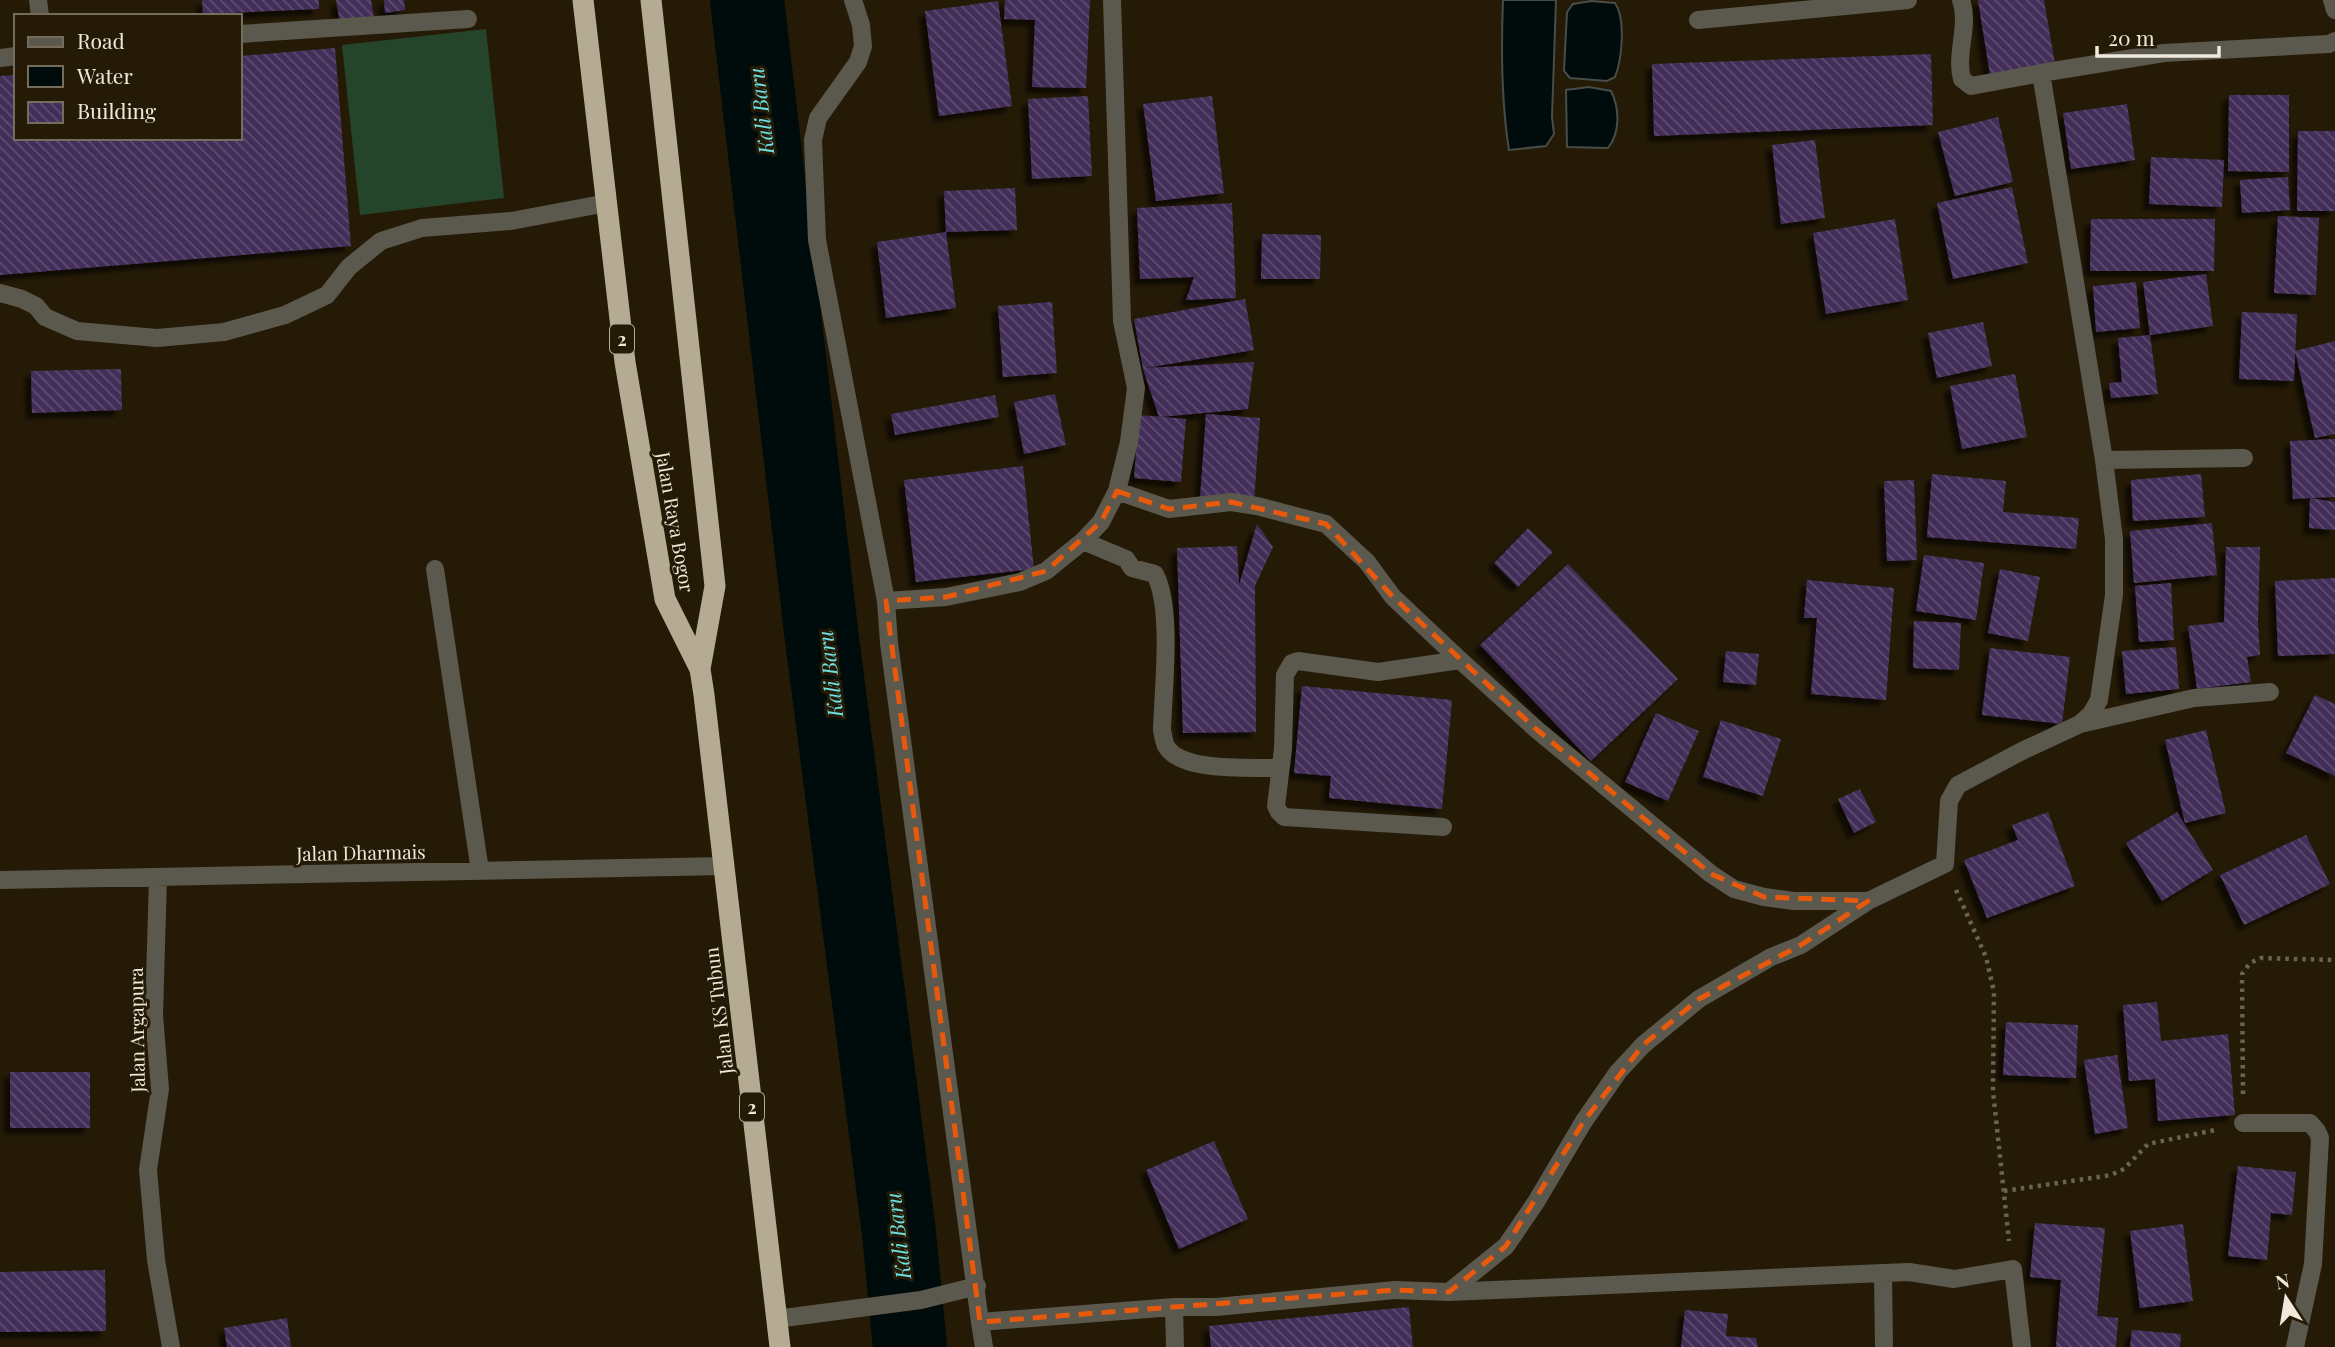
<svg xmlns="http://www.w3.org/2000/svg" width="2335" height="1347" font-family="'Playfair Display',serif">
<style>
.grass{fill:#25452a}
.water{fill:#000b0c;stroke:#484d4a;stroke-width:2}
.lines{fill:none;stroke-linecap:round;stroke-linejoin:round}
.river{stroke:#000b0c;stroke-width:74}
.building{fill:url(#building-back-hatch);filter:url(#shadow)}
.path{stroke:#6b6250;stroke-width:4.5;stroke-dasharray:3.5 5;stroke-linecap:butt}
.minor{stroke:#5b584e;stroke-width:18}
.highway{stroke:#b5ab92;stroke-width:21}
.marked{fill:none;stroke:#e8590c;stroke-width:5;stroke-dasharray:14 9;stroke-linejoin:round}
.labels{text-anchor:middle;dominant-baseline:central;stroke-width:6;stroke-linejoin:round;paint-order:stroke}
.shield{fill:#241a06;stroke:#b2aa9b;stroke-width:2}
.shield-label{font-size:18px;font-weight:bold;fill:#efe8db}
.street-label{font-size:19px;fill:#efe8db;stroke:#241a06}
.water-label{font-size:21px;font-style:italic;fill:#6de1e2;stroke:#241a06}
</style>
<defs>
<pattern id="building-back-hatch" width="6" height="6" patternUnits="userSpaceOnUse" patternTransform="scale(1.75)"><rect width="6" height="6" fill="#422f59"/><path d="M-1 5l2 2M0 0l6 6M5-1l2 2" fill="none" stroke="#5e4d70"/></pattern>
<filter id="shadow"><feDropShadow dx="-6" dy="6" stdDeviation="2" flood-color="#0009"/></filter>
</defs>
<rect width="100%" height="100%" fill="#241a06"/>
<path class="grass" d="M486,29L504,198L360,215L342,45Z"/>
<path class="water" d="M1503,0H1556L1552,117L1554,134L1546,146L1509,150C1501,100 1501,51 1503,0Z
M1591,1L1615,3C1626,19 1622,59 1615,77L1607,81L1570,78L1564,71L1567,12L1573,4Z
M1589,87L1611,91C1620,109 1620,133 1608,148L1567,147L1566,90Z"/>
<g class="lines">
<path class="river" d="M747,0L822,639L899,1233L910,1347"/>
</g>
<path class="building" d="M202,0H319V9L203,14Z
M336,0H371L374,17L340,23Z
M384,0H404L405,10L385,13Z
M1005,0H1090L1086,88L1032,87L1035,20L1004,19Z
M1978,0H2044L2056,70L1991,81Z
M998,1L1012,106L939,116L925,11Z
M335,48L351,246L0,275V76L16,75V138H240V56Z
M1931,54L1933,125L1654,136L1652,64Z
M2229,95H2289V172L2228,171Z
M1088,96L1092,176L1032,179L1028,99Z
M1212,96L1224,193L1156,201L1143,104Z
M2127,104L2135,160L2071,169L2063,113Z
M1998,117L2013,182L1955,196L1938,132Z
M2298,131H2335V211H2297Z
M1815,140L1825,218L1781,224L1772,145Z
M2151,157L2224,160L2222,207L2149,204Z
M2288,177L2290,210L2242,213L2240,180Z
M2012,187L2028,263L1953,279L1937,203Z
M1015,188L1017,230L946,232L944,191Z
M1232,203L1236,298L1186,300L1194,277L1140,279L1137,208Z
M2278,216L2319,218L2316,295L2274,293Z
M1895,219L1908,300L1826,314L1813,233Z
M2091,219H2215L2214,271H2090Z
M946,232L956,308L886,318L877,242Z
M1262,234L1321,235L1320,279H1261Z
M2206,274L2213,326L2150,335L2158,394L2111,398L2109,383L2122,382L2118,338L2150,335L2143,282Z
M2136,282L2140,328L2096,332L2093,286Z
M1245,299L1254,350L1145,368L1254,362L1248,409L1159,417L1143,369L1134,319Z
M1052,302L1057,373L1003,377L998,306Z
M2242,312L2297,314L2294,381L2239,379Z
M1983,322L1992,366L1937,378L1928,333Z
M2335,341V434L2315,438L2295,351Z
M121,369L122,410L32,413L31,371Z
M2015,374L2027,437L1962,449L1950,386Z
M1055,394L1066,445L1024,454L1014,402Z
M995,395L999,417L895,435L891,414Z
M1206,414L1260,418L1254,502L1200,499Z
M1139,415L1186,419L1181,482L1134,478Z
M2335,439V497L2310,498L2335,502V530L2309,528L2310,498L2293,499L2290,441Z
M1023,466L1034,569L916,582L904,480Z
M1932,474L2006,481L2003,512L2079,518L2076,549L1927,537Z
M2201,474L2205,517L2133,521L2131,480Z
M1914,480L1917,560L1887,561L1884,481Z
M2212,523L2217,575L2134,583L2130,531Z
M1257,524L1273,547L1255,586L1256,732L1183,733L1177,548L1237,546L1239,585Z
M1528,528L1553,552L1518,587L1494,563Z
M2226,547H2260L2258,623L2260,655L2247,657L2251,682L2197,689L2188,626L2224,622Z
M1924,555L1984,563L1976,620L1916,611Z
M1568,564L1678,679L1591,761L1480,645Z
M2000,569L2040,577L2028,641L1988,633Z
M2335,578V654L2278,656L2275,581Z
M1807,580L1894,588L1886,700L1811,694L1817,618H1804Z
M2171,583L2174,640L2139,642L2135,586Z
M1914,621L1961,623L1959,670L1913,668Z
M2176,647L2179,689L2126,694L2122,651Z
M1990,648L2070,657L2062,724L1982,715Z
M1726,651L1759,654L1756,685L1723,682Z
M1302,686L1452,700L1442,809L1329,798L1331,776L1294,773Z
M2315,695L2335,704V776L2286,753Z
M1656,713L1699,731L1668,801L1625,782Z
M1721,720L1781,739L1763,796L1703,777Z
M2206,730L2226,813L2185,823L2165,740Z
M1860,789L1876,822L1854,833L1838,799Z
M2048,812L2075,886L1987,918L1964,860L2018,840L2012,825Z
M2177,812L2213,870L2162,901L2126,843Z
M2306,835L2330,884L2244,925L2220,875Z
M2157,1002L2161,1041L2228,1034L2235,1115L2158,1121L2155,1079L2129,1081L2123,1005Z
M2006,1022L2078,1025L2076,1078L2003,1075Z
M2117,1055L2128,1128L2095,1134L2084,1060Z
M10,1072H90V1128H10Z
M1214,1141L1248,1219L1179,1249L1146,1170Z
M2238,1166L2296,1172L2292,1215L2271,1213L2267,1260L2228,1256Z
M2035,1223L2105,1228L2097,1316L2118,1318L2116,1347H2056L2061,1280L2030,1277Z
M2183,1224L2193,1301L2140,1308L2130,1231Z
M105,1270L106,1331L0,1332V1272Z
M1409,1307L1413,1347H1211L1209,1326Z
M1685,1310L1728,1314L1726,1336L1756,1338L1758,1347H1681Z
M287,1318L291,1347H227L224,1328Z
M2132,1330L2181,1334L2180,1347H2130Z"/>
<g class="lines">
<path class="path" d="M1956,890L1986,957L1994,992L1993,1091L2009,1241
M2243,1094L2242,974L2250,963L2261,958L2335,960
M2004,1191L2111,1175L2124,1169L2148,1144L2215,1130"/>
<path class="minor" d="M38,0L40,16
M853,0L861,25L863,46L858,62L818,118L813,140L817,240L886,601L889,643L980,1322L1174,1307H1216L1395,1290L1449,1292L1883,1273L1909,1272L1954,1279L2013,1269L2022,1347
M1961,0C1970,25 1955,54 1962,79L1971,86L2041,73
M2332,0L2335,10
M1698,20L1908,0
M240,34L468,19
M0,58L16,56
M0,293L22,299L36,306L45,317L77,331L157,338L224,332L285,315L327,295L349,267L381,241L422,228L511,221L607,203
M2104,460L2244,458
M1117,491L1169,509L1231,502L1257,506L1326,524L1367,562L1393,597L1460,660L1536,729L1711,874L1734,889L1764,897L1794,901H1868L1945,864L1949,801L1958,785L2022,751L2080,724L2091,714L2099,700L2114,595V539L2104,460L2041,73L2164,53L2329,44L2335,41
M1083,541L1126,559L1132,568L1155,574C1173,609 1163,689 1162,730C1163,735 1164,742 1166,746C1181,773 1253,767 1280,768
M435,569L480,871
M886,601L946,597L1020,582L1046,571L1083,541L1101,522L1117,491L1129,442L1136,388L1122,321L1112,0
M2080,724L2194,698L2270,692
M1443,827L1284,817L1279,812L1276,806L1283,749L1285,675L1292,663L1298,661L1378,672L1460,660
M158,877L154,1015L160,1089L148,1170L156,1260L171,1347
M0,880L724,866
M2243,1123H2310L2317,1131L2320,1138L2313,1264L2295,1347
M1883,1273L1884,1347
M1449,1292L1506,1246L1536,1202L1584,1121L1618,1072L1643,1045L1699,999L1771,957L1801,945L1868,901
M1174,1307L1175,1347
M776,1319L921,1300L977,1286
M980,1322L984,1347"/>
<path class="highway" d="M583,0L625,362L665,599L700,669L704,695L780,1347
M651,0L715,586L700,669"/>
</g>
<path class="marked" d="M1117,491L1169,509L1231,502L1326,524L1393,597L1536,729L1711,874L1764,897L1868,901L1801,945L1699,999L1643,1045L1584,1121L1506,1246L1449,1292L1395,1290L980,1322L886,601L946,597L1046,571L1101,522Z"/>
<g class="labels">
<g class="shield">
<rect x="610" y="324.5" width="24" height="29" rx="5"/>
<rect x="740" y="1092.5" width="24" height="29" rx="5"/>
</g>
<g class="shield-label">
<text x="622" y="339">2</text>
<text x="752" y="1107">2</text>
</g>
<g class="street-label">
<text transform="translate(676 522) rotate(80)">Jalan Raya Bogor</text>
<text transform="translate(361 852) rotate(-1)">Jalan Dharmais</text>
<text transform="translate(718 1011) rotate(-97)">Jalan KS Tubun</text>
<text transform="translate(136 1030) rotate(-91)">Jalan Argapura</text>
</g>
<g class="water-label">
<text transform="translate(760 111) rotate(-97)">Kali Baru</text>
<text transform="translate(829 674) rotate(-97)">Kali Baru</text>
<text transform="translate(897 1236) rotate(-97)">Kali Baru</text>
</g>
</g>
<rect x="14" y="14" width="228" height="126" fill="#241a06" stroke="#756c5b" stroke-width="2"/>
<rect x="28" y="37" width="35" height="10" fill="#5b584e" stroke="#756c5b" stroke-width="2"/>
<text x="77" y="49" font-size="21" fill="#efe8db">Road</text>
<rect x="28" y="66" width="35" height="21" fill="#000b0c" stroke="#756c5b" stroke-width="2"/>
<text x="77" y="84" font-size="21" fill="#efe8db">Water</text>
<rect x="28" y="102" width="35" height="21" fill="url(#building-back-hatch)" stroke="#756c5b" stroke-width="2"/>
<text x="77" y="119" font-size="21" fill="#efe8db">Building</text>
<g transform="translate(2286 1298) rotate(348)" stroke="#241a06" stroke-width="5" paint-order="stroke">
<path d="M0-5L12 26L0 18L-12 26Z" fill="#efe8db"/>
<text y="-10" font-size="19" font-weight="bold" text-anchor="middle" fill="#efe8db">N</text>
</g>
<path d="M2097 46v10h122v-10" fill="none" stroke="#efe8db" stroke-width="3.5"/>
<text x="2108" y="46" font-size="21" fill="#efe8db" stroke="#241a06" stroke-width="5" paint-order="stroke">20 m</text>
</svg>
